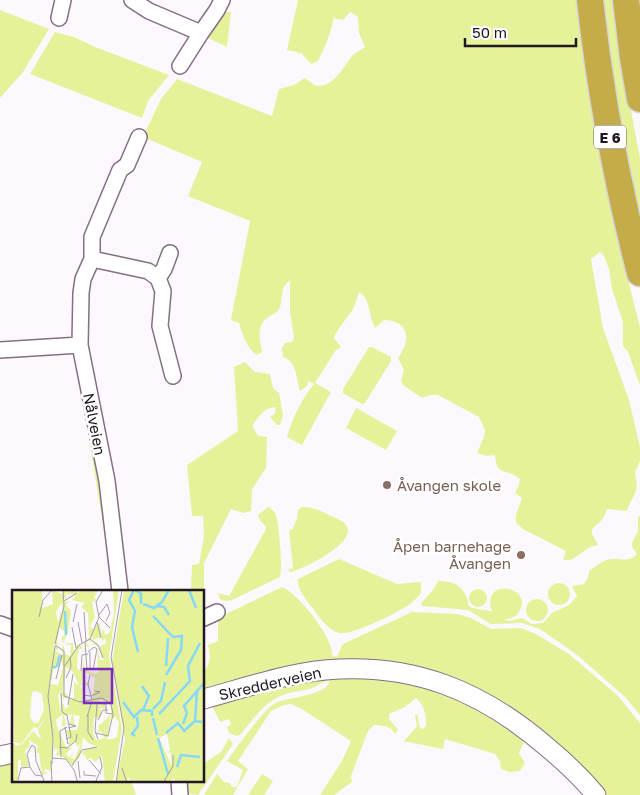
<svg xmlns="http://www.w3.org/2000/svg" width="640" height="795" font-family="'Golos Text',sans-serif">
<style>
.green{fill:#e5f29a}
.lines{fill:none;stroke-linecap:round;stroke-linejoin:round}
.minor-casing{stroke:#856e87;stroke-width:18}
.tertiary-casing{stroke:#856e87;stroke-width:21}
.motorway-casing{stroke:#d7d5d7;stroke-width:29}
.minor{stroke:#fff;stroke-width:15}
.tertiary{stroke:#fff;stroke-width:19}
.motorway{stroke:#c5ac4a;stroke-width:26}
.education-dot{fill:#8d6e63;stroke:#fff;stroke-width:2}
.labels{text-anchor:middle;dominant-baseline:central;stroke-width:5;stroke-linejoin:round;paint-order:stroke}
.shield{fill:#fff;stroke:#645d64;stroke-width:1}
.shield-label{font-size:14px;font-weight:bold;fill:#211722}
.street-label{font-size:15px;fill:#211722;stroke:#fff}
.education-label{font-size:15px;fill:#785e54;stroke:#fff;text-anchor:start}
.inset-river{fill:none;stroke:#86d8f8;stroke-width:2.5}
.inset-road{fill:none;stroke:#a59ea6;stroke-width:1}
.view{fill:#7b2cbf;fill-opacity:0.15;stroke:#7b2cbf;stroke-width:2.5}
.inset-edge{fill:none;stroke:#211722;stroke-width:2.5}
</style>
<rect width="100%" height="100%" fill="#fdf8fe"/>
<path class="green" d="M298,0H576L594,129L614,225L640,327V385L628,352L623,346V322L612,289L609,269L604,256L600,252L591,259L603,328L629,400L640,447V461L635,473C640,494 633,493 627,511L607,509L603,519L592,529V534L598,545L590,547L571,560H563L566,551L523,529L516,523V515L522,498L515,493L519,485L520,479C505,467 497,478 495,455L487,456L477,453L484,437L485,430L479,417L438,395H430L422,398L403,385L401,380L404,370L398,358C411,340 410,321 384,320L375,328C368,315 372,301 359,292C357,297 356,303 354,307C349,317 337,328 334,338L341,347L336,350L315,383L331,392L302,445L287,437C293,417 301,400 314,384L308,381L307,386L300,391C296,377 297,362 283,357L282,348L285,343L292,342L294,338L290,312V281C279,286 284,300 279,309C276,314 271,315 267,318C256,326 260,341 262,352L257,355C246,348 243,335 239,323L231,320L250,221L188,196L202,162L143,137L161,99L177,79L272,116L279,89L294,85L305,78C309,81 314,86 319,86C334,86 344,66 352,56C356,52 361,50 365,47L359,33L358,17L350,12L343,20L336,19L334,17C331,33 325,47 318,61L311,64L301,53L287,50Z
M599,0H616L628,95L640,158V235Z
M0,10L49,29L23,72L0,98Z
M220,12H231L227,47L206,37Z
M55,32L74,37L95,47L169,75L148,101L142,118L30,74Z
M369,347H372L391,357V361L365,403L362,404L343,393V389Z
M245,362L255,372L270,374L273,388L279,393L283,415L280,425H277L270,417L275,414L276,407C273,408 270,408 267,409C265,409 253,423 253,425C252,428 257,434 259,436L267,437L266,468L252,489L251,511L243,513L231,509L204,563V609V591H191L192,565L199,564L204,536L203,516H192L187,465L238,431L234,367Z
M356,408L397,431L386,450L346,428Z
M89,438L92,440L101,487L107,531H104Z
M268,507C272,509 274,511 276,515C279,526 283,567 280,577L232,600L225,601L220,599L218,593L229,596L265,531L266,527L259,519L258,515Z
M302,507C313,507 322,511 331,516C335,518 342,520 345,524C362,541 302,570 290,572L288,569L293,568L289,530L293,529L297,518L298,510Z
M640,516V715L625,697L576,654L540,629L522,623L491,624L468,610L422,606L421,603L433,590L438,581C452,581 461,584 467,598C468,601 468,604 469,606C473,610 486,609 492,612C479,574 541,587 516,616L504,620L510,621L522,618L532,624L543,623L552,613L569,605L577,596L572,586L584,584L588,578L589,571C596,566 605,558 614,559C624,559 629,562 637,554L632,547V543L638,531V517Z
M339,559L397,584L421,582V593C417,598 412,603 407,606C395,614 351,636 339,633C327,630 318,615 311,606C305,598 297,589 298,579Z
M548 594a11 11 0 1 1 22 0a11 11 0 1 1-22 0Z
M282,587C298,593 334,639 332,655L337,657L342,645L345,643L412,612L457,614L471,618L491,629L521,628L536,634L569,654L617,695L640,723V795H603L453,680L254,676L204,688V669L207,668L210,657L208,645L218,641V618Z
M469 598a9 9 0 1 1 18 0a9 9 0 1 1-18 0Z
M526 610a11 11 0 1 1 22 0a11 11 0 1 1-22 0Z
M363,674L453,693L520,731L524,742L519,753L525,763L520,771L509,772L501,769L500,761L495,754L445,739L443,749L403,741L405,740L417,726L415,716L417,714L420,728L423,729L426,726C426,715 425,706 416,698L405,707L389,714V719L398,730L395,734C390,725 383,726 374,725L368,731L351,776L352,782L334,795H320L342,761L351,741L300,708L291,704L284,705L271,711L238,761L248,769L233,795H204L217,774L224,782L230,783L232,787H237L243,770L227,761C235,750 264,709 274,704C289,696 324,697 330,681C323,680 317,687 309,689C302,691 294,691 286,694C265,700 254,719 240,735L236,736L229,733L227,727L231,725L229,719L220,722L212,706L283,684Z
M229,738L233,744L198,795L189,794L187,790L186,781H204V763L221,752Z
M14,759V781H133L132,783L136,795H0V762Z
M262,774L273,781L264,795H248Z"/>
<g class="lines">
<defs>
<path id="minor" d="M132,0L149,11L201,33L217,10L222,0
M59,18L63,0
M180,66L201,33
M92,259L148,271L158,278L163,291L160,326L173,376
M158,278L164,269L170,253
M0,350L80,345
M120,591L107,481L80,345L81,293L83,279L92,259V237L120,170L127,165L139,137
M204,618L217,612
M0,624L14,629
M179,781L180,795"/>
<path id="tertiary" d="M204,699C244,688 284,674 325,670C413,662 482,691 547,747C565,762 581,777 596,795
M0,756L14,753"/>
<path id="motorway" d="M590,0C600,92 617,183 640,273
M626,0L633,58L640,99"/>
</defs>
<use href="#minor" class="minor-casing"/>
<use href="#tertiary" class="tertiary-casing"/>
<use href="#motorway" class="motorway-casing"/>
<use href="#minor" class="minor"/>
<use href="#tertiary" class="tertiary"/>
<use href="#motorway" class="motorway"/>
</g>
<g class="education-dot">
<circle cx="387" cy="485" r="5"/>
<circle cx="521" cy="555" r="5"/>
</g>
<g class="labels">
<rect class="shield" x="594" y="125.5" width="32" height="23" rx="4"/>
<g class="shield-label">
<text x="610" y="137">E 6</text>
</g>
<g class="street-label">
<text transform="translate(95 424) rotate(79)">Nålveien</text>
<text transform="translate(270 683) rotate(-13)">Skredderveien</text>
</g>
<g class="education-label">
<text x="397" y="485">Åvangen skole</text>
<text x="511" y="546" text-anchor="end">Åpen barnehage<tspan x="511" dy="17">Åvangen</tspan></text>
</g>
</g>
<g transform="translate(12 590)">
<rect width="192" height="192" fill="#fdf8fe"/>
<path d="M0,0H30V18L41,14L40,0L50,4L52,0H65L64,5L57,4L59,7L54,3V11L51,4V13L50,19L49,13L44,22L46,32L49,22V26L52,12L57,11L54,15L59,21L56,43L51,53L49,48L54,43L47,37L45,54L51,55H44L43,51L41,62L44,56L48,57L43,61L51,65L50,57L52,56L53,64L58,66L59,55L52,54L61,53L62,65L64,56L69,55L71,61L68,58L66,61L65,79L70,81L72,68V79L84,84L88,81H85L86,58L83,54L76,57L82,53L80,51L75,53L77,56L75,57L74,53L79,50L85,54L88,70H92L87,57L94,53V48L91,51L89,47L81,50L79,44L77,49V50L76,51H74L77,47L76,23L69,17L73,13L60,10L68,0H86L82,8L85,10L80,12L83,27L78,36L81,39L88,33L89,46L90,39L94,45L98,42L102,22L101,0H107L97,66L110,139L101,192H93L90,166L83,172L79,168L75,170L72,164L69,166L71,161L81,157L89,159L76,153L71,147L68,167L60,175L49,165L43,166L46,162L44,157L42,162L41,148L39,181L33,179L32,182L36,183L30,185L27,163H24L26,156L17,150L18,156L13,161L17,176L9,177V169L6,171V190L11,192H0V146L1,153L5,156L10,154L21,141L29,149L26,140L34,128L25,139L22,137L9,154L2,152ZM49,69L51,77L46,95L38,94L39,89H44L40,88L41,79L47,77ZM54,77L61,82L67,95L62,92V107L60,110L56,109L57,115L53,120L52,114L50,113L49,124L46,105L49,101L52,112V108H55L52,105L55,107L58,108L51,101ZM73,82L83,88L80,112L78,109L69,111L73,106L68,95L77,96L76,92L70,93ZM24,101L30,104L32,120L26,133H22L18,127L20,102ZM88,110L98,112L100,129L104,127L107,133L105,147L100,149H95L99,124L88,135L87,133L86,143L89,141L93,148L84,150L81,143L82,127L87,128L90,123L88,118L95,119L93,114L87,115ZM51,124L50,137L54,135L52,126L60,124L58,134L63,136L61,125L68,126L65,140H53L58,150L55,156L63,152L66,157L69,153L63,169L58,168L63,161L57,167L54,164L60,157L55,158L53,155L45,136L44,130ZM112,0H192V192H165L162,189L154,192H119L117,187L115,192H104L113,149L100,71ZM155,144L158,160L154,163L159,162L158,153L160,176L147,148Z" fill="#e5f29a" fill-rule="evenodd"/>
<path class="inset-river" d="M122,0L117,10L123,21L120,37L126,62M124,0L129,4V14M177,0L184,18M131,14L142,18L150,12L157,0M145,16L152,17L157,25M53,21L54,45M141,26L161,47L170,46L169,60L154,85M154,76L156,48M41,78L45,76L48,65M130,96L137,106L131,120M111,112L122,127L129,120L140,121V126M141,119L149,111L153,92M147,124L178,91L176,76L188,53M141,128L145,145M183,131L185,101M171,134L175,123L172,116L193,92M173,140L183,131L190,132M154,143L166,133L173,142M123,146L120,144L126,136L125,127M146,148L156,184M165,177L169,165L188,167"/>
<path class="inset-road" d="M52,11L65,3M72,22L74,52M87,25L95,14L98,23L94,31M27,27L31,10L40,0M87,27L98,38M61,32L65,14M66,32L70,53M85,32L89,48M60,37L64,58M78,49L86,55L91,68M73,52L75,80M43,54L52,16L51,0M43,55L52,61V106L68,112L90,108L99,114L101,124L96,146L84,143M76,62L82,57L85,59L81,80L78,78V62M52,77L67,55L78,49L87,27L84,12L91,0M69,81L70,65L76,64M78,85L76,94L80,110M54,88L59,77L58,67M44,89L50,65M71,100L72,83M49,103L50,122L55,125L59,147L54,149M71,105L79,106L88,102L83,101M80,113L94,114V123L100,124M85,114L83,141L86,149M56,115L61,84M76,125V142L81,150M75,127L80,111M86,130L91,120H96M53,137L56,154M56,138L64,136L57,134M47,157L55,158L64,151L65,144M49,167L48,141L55,137M40,168L54,169L62,180L66,193M77,170L89,184M39,171L40,193M66,171L68,188M40,174L41,148L36,106L43,56M60,176L70,160L85,157M110,178L115,193M72,181V185L84,186M30,186L23,185L18,177L15,164L20,155L23,157L24,171L31,188L32,193M6,190L9,178L18,177M83,193L90,177L88,167M104,193L112,138L99,67L110,0M151,193L161,176V165"/>
<path class="view" d="M72,79H100V113H72Z"/>
<rect width="192" height="192" class="inset-edge"/>
</g>
<path d="M465 38v8h111v-8" fill="none" stroke="#211722" stroke-width="2.5"/>
<text x="472" y="38" font-size="15" fill="#211722" stroke="#ffffff" stroke-width="4" paint-order="stroke">50 m</text>
</svg>
